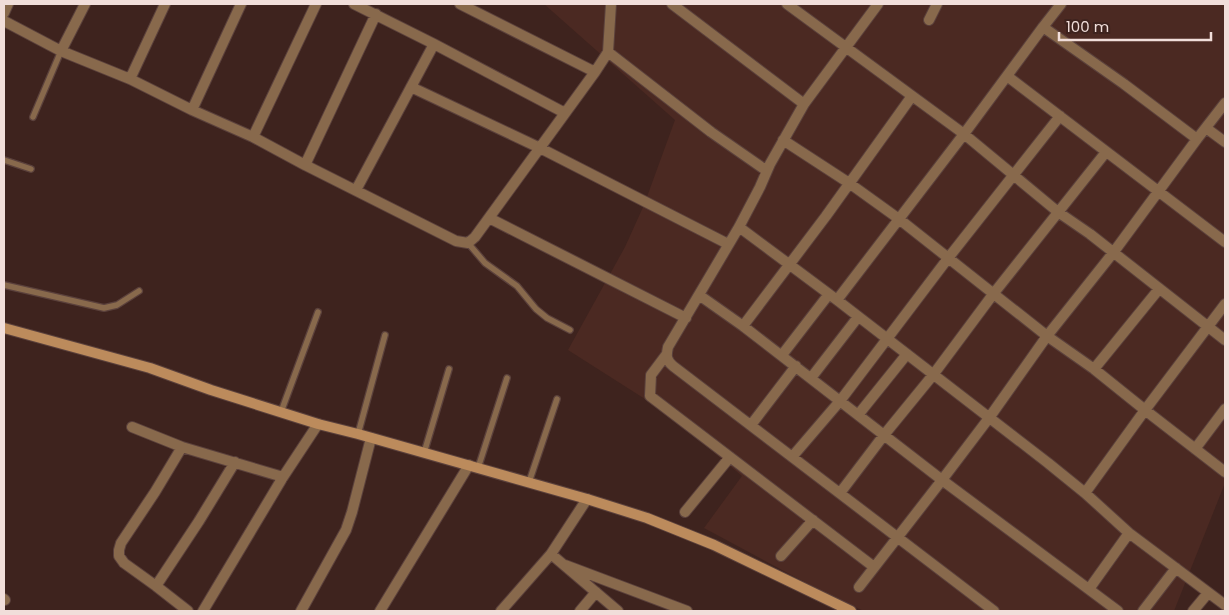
<svg xmlns="http://www.w3.org/2000/svg" width="1229" height="615" font-family="Poppins,sans-serif">
<style>
.built{fill:#4b2922}
.lines{fill:none;stroke-linecap:round;stroke-linejoin:round}
.lane-casing{stroke:#5b413c;stroke-width:8}
.street-casing{stroke:#5b413c;stroke-width:12}
.secondary-casing{stroke:#5b413c;stroke-width:12}
.lane{stroke:#88694c;stroke-width:5.5}
.street{stroke:#88694c;stroke-width:10}
.secondary{stroke:#bc8b5c;stroke-width:10}
</style>
<rect width="100%" height="100%" fill="#3e231e"/>
<path class="built" d="M544,4H1225V483L1174,611H864L832,597L704,528L742,476L667,413L568,350L625,247L644,205L675,120Z"/>
<g class="lines">
<defs>
<path id="lane" d="M33,117L61,51
M4,160L31,169
M468,243L485,263L517,286L536,309L547,318L570,330
M4,285L104,308L117,305L139,291
M281,412L318,312
M358,434L385,335
M424,453L449,369
M478,468L507,378
M529,482L557,399"/>
<path id="street" d="M354,4L434,44L565,113
M460,4L595,72
M672,4L804,104
M787,4L964,134L1058,212L1090,234L1225,340
M878,4L804,104L770,164L760,187L739,227L668,347C666,356 666,360 673,366L994,611
M4,13L8,4
M929,20L937,4
M4,21L61,51L130,79L192,110L253,137L305,165L456,241L468,243L475,237L595,72L608,52L611,4
M1043,27L1124,84L1197,139
M61,51L85,4
M608,52L711,132L767,171
M1007,76L1225,242
M130,79L165,4
M411,87L540,148L728,244
M192,110L241,4
M1206,128L1225,142
M253,137L316,4
M783,140L849,183L899,219L1047,336L1094,369L1145,410L1225,472
M305,165L376,14
M356,190L434,44
M489,218L686,318
M739,227L837,300L1048,463L1085,493L1129,533L1225,605
M699,295L743,326L942,480L1118,611
M837,300L964,134L1043,27L1061,4
M743,326L826,216L912,96
M666,355L651,375L650,396L874,567
M782,355L829,294
M1094,369L1159,289
M811,378L858,317
M858,415L907,354
M751,425L796,366
M132,427L182,447L283,477
M182,447L155,492L121,543L119,550V556L124,563L156,586L188,611
M1195,449L1225,409
M792,457L840,401L949,257L1060,116
M840,493L884,435L933,375L994,293L1106,152
M1085,493L1145,410L1225,304
M685,512L730,457
M551,554L618,611
M781,556L813,520
M565,565L687,611
M156,586L199,521L235,462
M859,587L942,480L989,418L1047,336L1113,253L1197,139L1225,103
M1089,589L1129,533
M4,599L5,600
M203,611L283,477L318,424
M301,611L346,530L352,512L371,438
M380,611L469,465
M501,611L551,554L587,499
M580,611L596,592
M1143,611L1176,568
M1193,611L1208,593"/>
<path id="secondary" d="M4,328L150,368L211,390L318,424L358,434L587,499L647,518L714,545L851,611"/>
</defs>
<use href="#lane" class="lane-casing"/>
<use href="#street" class="street-casing"/>
<use href="#secondary" class="secondary-casing"/>
<use href="#lane" class="lane"/>
<use href="#street" class="street"/>
<use href="#secondary" class="secondary"/>
</g>
<rect width="1229" height="615" fill="none" stroke="#f1deda" stroke-width="10"/>
<path d="M1059 32v8h152v-8" fill="none" stroke="#f1deda" stroke-width="2.5"/>
<text x="1066" y="32" font-size="15" fill="#f1deda" stroke="#3e231e" stroke-width="4" paint-order="stroke">100 m</text>
</svg>
